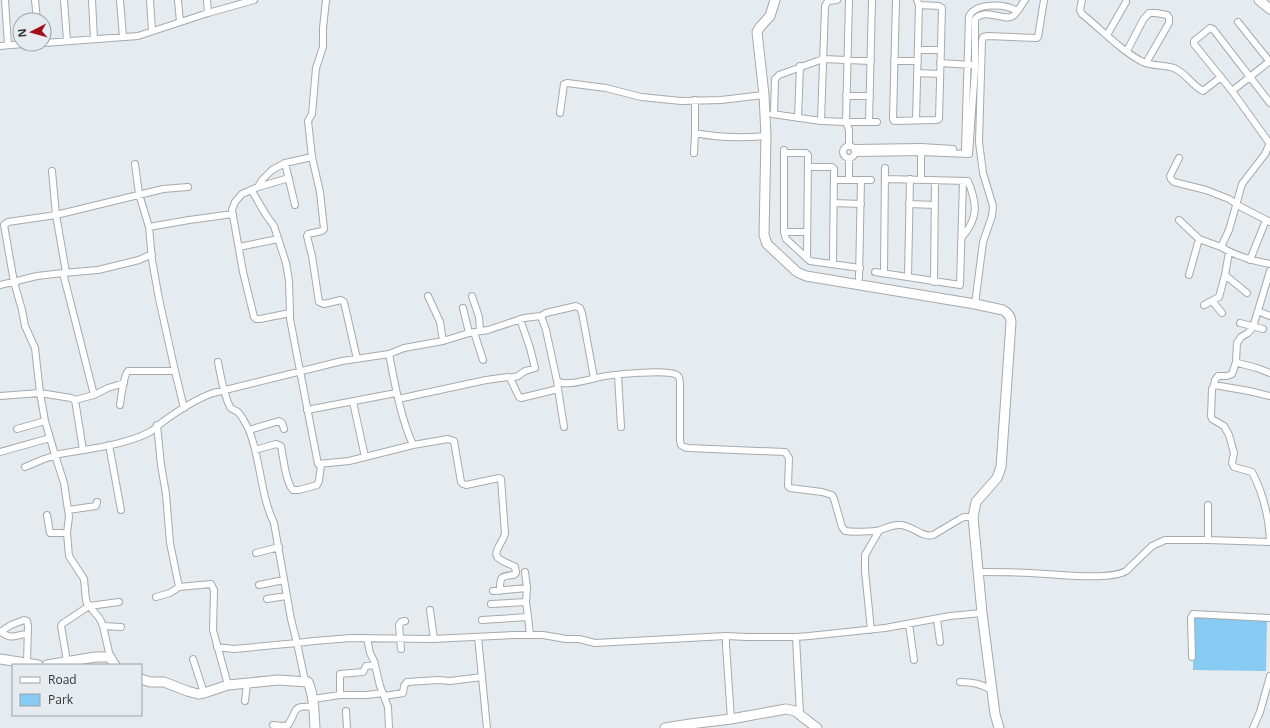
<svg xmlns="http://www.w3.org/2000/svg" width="1270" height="728" font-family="'Open Sans',sans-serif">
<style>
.green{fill:#87cbf2}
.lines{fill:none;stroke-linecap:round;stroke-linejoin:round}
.street-casing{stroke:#a4aaae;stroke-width:8}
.secondary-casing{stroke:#a4aaae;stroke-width:11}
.street{stroke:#fff;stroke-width:6}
.secondary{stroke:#fff;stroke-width:9}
</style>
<rect width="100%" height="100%" fill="#e5ebef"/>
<path class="green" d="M1194,617L1267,619L1266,671L1193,670Z"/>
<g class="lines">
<defs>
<path id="street" d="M5,0L8,45
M35,0L37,20
M64,0L67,41
M92,0L94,39
M120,0L123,37
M150,0L152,31
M178,0L180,22
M207,0L208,13
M326,0L323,28V47L316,68L312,114L308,121L312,157L285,163L272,170L262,180L258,187L242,194L235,202L232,210L243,272L254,317L256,319H260L290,313V319L318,464L349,461L365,457L353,402
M849,0L846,122H877
M896,0L893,119L894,121L936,120L939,119L942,8L939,6L919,5
M1082,0L1080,10L1082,14C1101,29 1121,51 1143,62C1154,67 1166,64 1176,69C1187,75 1193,86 1203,91L1221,77
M1238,22L1270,62
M1107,35L1126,2
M44,43L138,36L208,13L254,0
M0,46L24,44
M918,50H940
M1127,51L1143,20L1149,13H1156L1167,15L1169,18V23L1146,63
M894,61H918
M940,63L971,65
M917,73L940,74
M1232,91L1270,61
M846,96H870
M695,100V133C718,138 742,138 766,136
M560,113L564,84L567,83L606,88L641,97L681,101L721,100L764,95
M772,114L821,121L846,122L849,130V146
M774,114L775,79L779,75L823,59L871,61
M798,118L800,66
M916,120L919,5L917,0
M821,121L825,6L828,1L837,0
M869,122L872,0
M1270,143L1265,154L1242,184L1229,230L1221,247C1236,256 1253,261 1270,264
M1270,144L1232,91L1194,44V41L1210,28L1213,29L1270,103
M843 152a6 6 0 1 1 12 0a6 6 0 1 1-12 0Z
M855,148L921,147L953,149
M965,149L969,16C977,2 1005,4 1017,11
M784,150V232L786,239L810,261L860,268
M694,153L695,133
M784,153H806L808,155L807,258
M855,153L921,152L969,154L975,69V19C987,7 1003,22 1013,16C1018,12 1021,5 1025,0
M312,157L320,192L324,229L322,231L308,234L307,236L312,256L319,302L324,304L341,300L344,302L357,359
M849,158V180
M1179,158L1170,176L1171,179L1174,182L1206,190L1229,199L1241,207L1270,222
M285,163L295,205
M808,167H832L834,169L833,263
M52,171L56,215L66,272
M885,179L968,181C977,203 979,218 962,237
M921,179V149
M835,180H871
M258,187L289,178
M252,191L266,215L274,226L286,263L289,281L290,313
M834,203L861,204
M909,204L935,205
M1179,220L1199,239L1221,247
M149,227L189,220L233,214
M784,232H807
M239,247L278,239
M1229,252L1225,275L1247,293
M1250,260L1266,220
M1270,271L1253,327L1248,333L1241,337L1237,343L1236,361L1238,363L1257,368L1270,373
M875,272L960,285L963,181
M884,273L885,168
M1189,275L1199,239
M908,277L910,179
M859,278L861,180
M934,282L935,180
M0,285L37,276L63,273
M428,296L440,322L443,341
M472,296L479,317L480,331
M1212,301L1222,313
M975,304L983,242L992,216L993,206L983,173L979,142L982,41L983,37L988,36L1037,38L1038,37L1044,0
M1204,305L1219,297L1225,275
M463,308L469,333
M1258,311L1270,316
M541,316L546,313L576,306L580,308L582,313L594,378
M1240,323L1263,329
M474,332L483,360
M389,354C395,384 400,416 413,445L448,439L454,441L461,482L463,484L466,485L499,478L501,479L505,533C504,542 489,554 501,560C505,563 511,564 515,567L516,573L514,575C500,576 500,577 500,591
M218,362C221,377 223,393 230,407C232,410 235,410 238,412C241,415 247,426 249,430C261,460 260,494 274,523L291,619L297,643L305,681
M175,371L184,408
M618,375L621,427
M510,378L518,376L525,371L535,368L530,348L520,319
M124,383L108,388L94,395L63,273L98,270L139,260L152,254
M1214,385L1215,380L1218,376H1227L1232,374L1236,362
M558,389L564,427
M0,396L40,393L71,398L75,400L94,395
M398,399L486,380L508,377L510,378L519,397L521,398L558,389L557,381
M75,400L83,450
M120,405C121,397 124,375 128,371H175L159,299L152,260L149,227L139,194L135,164
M307,410L396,393
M17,429L45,421
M249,430L279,421L282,423L284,429
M109,445L121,510
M255,450L276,444L281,446C283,456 286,484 293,490H299L317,485L319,481L321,464
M0,452L50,438
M55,455L45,421L40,393L35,348L25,326L22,310L14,282L4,225L8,222L56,215L163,189L188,187
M365,457L413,445
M25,467L44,459L54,456
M1208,505V540
M68,510L96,506L97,502
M47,515L50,533H67L69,556L84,579L86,600L87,603L100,619L103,626L110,657
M67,533L69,517L64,483L55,455C85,449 123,446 150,432C154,430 156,426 160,424C176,412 193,400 213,393L342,361L389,354L404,348L443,341L469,333L488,330L524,318L541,316L546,330L557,381C565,387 586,380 596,378C607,375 672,368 678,376C680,378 680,382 680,385V441L681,445L684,447L688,448L785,452L789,458L788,486L790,488L822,492L832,495L834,499L842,527L845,531C851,532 874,532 880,530C887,528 892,524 901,525C913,526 922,538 933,535L960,519L964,517H973
M1270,542C1269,517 1264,495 1252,472L1234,467L1232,463L1234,453L1229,435L1224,426L1212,419L1211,416L1212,389L1214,385L1249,391L1270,396
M256,553L279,547
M525,572L527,588L526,602
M978,572C995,572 1013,572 1031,573C1052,574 1110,581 1126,571L1152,546L1165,540H1208L1270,542
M259,585L284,580
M179,587L211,584L214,590L213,630L228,685
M493,591L527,588
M156,597L170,593L179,587L170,543L166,494L161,465L157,425
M267,599L286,596
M491,604L526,602L528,617
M430,610L434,639
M937,619L940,642
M482,620L528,617L530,635
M909,624L914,660
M103,626L121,627
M871,630L865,571V555L879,531
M0,632L11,625L24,620L27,621L28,626L27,663
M1,632C13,641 15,634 28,634
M478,637L487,728
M367,638L370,653L374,661L380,686L388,707L389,728
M217,647L234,649L297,643L314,641L351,638L432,639L513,635H543L566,639H579L595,643L726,636
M401,649L399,625L401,622L405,621
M1192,657L1191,618L1193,614L1270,618
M193,659L204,693
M67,661L61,626L62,624L89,606L119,602
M960,682C973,682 981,684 992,690
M340,695H366L383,693
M384,696L403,693L404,686L407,682L438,680L450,681L482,677
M313,699L340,695V674L363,672L366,666L375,665
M245,701L247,684
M346,711L347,728
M800,714L796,637L809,636L885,628L950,616L982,613
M731,719L726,645V636L747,637H796
M273,725L283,726L288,725C298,710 291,705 314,707
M1253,728L1260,712L1270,676"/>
<path id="secondary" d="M775,0L770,16L760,27L757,32L764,95L766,136L764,235L767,244L797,272L806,276L975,304L1003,310C1008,313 1011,317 1011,322L1001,467L997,478L976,502L973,517L982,613L995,714L999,728
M1259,0L1270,9
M0,659L38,665
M47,665L95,657H110L113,663L115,665
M141,679L150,682H164L187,691L198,694L204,693L228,685L278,680L308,682C314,696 314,712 315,728
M665,728L690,724L731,719L786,709L795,711L817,728"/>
</defs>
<use href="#street" class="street-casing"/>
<use href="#secondary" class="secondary-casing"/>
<use href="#street" class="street"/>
<use href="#secondary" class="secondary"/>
</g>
<rect x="12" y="664" width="130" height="52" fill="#e5ebef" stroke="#9ea2a5"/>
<rect x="20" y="677" width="20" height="6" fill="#ffffff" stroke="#9ea2a5"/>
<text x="48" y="684" font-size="12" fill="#333537">Road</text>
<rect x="20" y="694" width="20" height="12" fill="#87cbf2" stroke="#9ea2a5"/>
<text x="48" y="704" font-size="12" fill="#333537">Park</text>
<g transform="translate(32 32) rotate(264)"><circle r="19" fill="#e5ebef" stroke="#9ea2a5"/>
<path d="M0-3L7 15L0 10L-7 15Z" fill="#a50d1c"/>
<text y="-6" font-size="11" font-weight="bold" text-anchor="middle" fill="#333537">N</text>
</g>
</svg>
